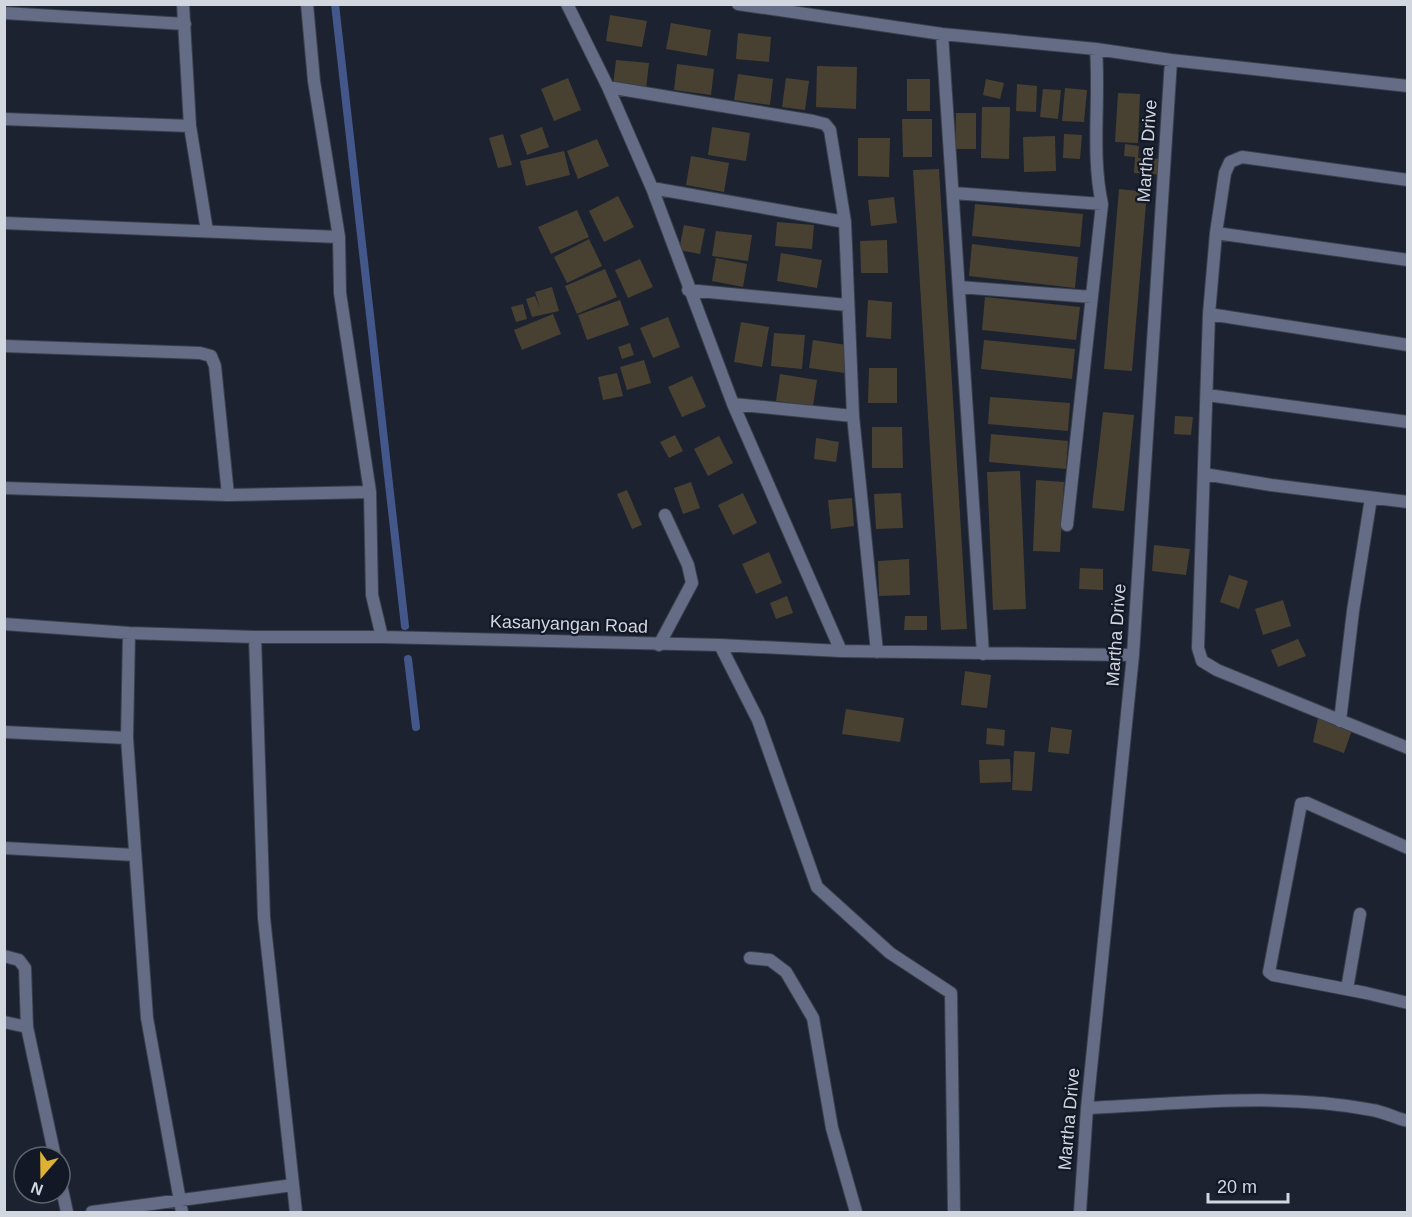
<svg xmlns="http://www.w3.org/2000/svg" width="1412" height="1217" font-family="Helvetica,sans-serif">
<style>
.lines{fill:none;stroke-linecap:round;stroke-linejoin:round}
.stream{stroke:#44578a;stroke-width:8}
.building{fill:#484131}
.service-casing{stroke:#393f4c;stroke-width:14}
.minor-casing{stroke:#393f4c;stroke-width:14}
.service{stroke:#646d85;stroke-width:12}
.minor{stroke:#646d85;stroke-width:12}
.labels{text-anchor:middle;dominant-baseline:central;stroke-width:4.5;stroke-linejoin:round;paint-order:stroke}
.street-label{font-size:18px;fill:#d2d6df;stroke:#131826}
</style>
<rect width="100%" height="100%" fill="#1c2230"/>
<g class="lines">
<path class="stream" d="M335,4L405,626
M408,659L416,727"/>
</g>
<path class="building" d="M610,15L647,21L642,47L606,41Z
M671,23L711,30L707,56L666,49Z
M738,33L771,37L769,62L736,59Z
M616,60L649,63L646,89L613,85Z
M677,64L714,69L711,95L674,90Z
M817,66L857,67L856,109L816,107Z
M738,74L773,79L770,105L734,100Z
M568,78L581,110L554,121L541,89Z
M786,78L809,81L805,110L782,107Z
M907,79H930V111H907Z
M986,79L1004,83L1000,99L983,95Z
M1017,84L1037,86L1036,112L1016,111Z
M1065,88L1087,90L1084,122L1062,121Z
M1043,89L1061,90L1058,119L1040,117Z
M1118,93L1140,94L1138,143L1115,142Z
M982,107H1010L1009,159L981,158Z
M956,113H976V149H955Z
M902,119H932V157H903Z
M542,127L549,147L527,155L520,135Z
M712,127L750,133L746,161L708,155Z
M503,134L512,165L498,168L489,138Z
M1064,134L1082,135L1080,159L1063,158Z
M1055,136L1056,171L1024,172L1023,137Z
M858,138H890L889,177L858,176Z
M597,139L609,166L578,179L567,151Z
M1125,144L1139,146L1138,158L1164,159L1163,175L1134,173L1135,157L1124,156Z
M564,151L570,175L526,186L520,161Z
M691,156L729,163L724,192L686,185Z
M939,169L967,629L941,630L913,170Z
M1119,189L1147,192L1132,371L1104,369Z
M618,196L634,227L604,242L589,211Z
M894,197L897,223L871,226L868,200Z
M975,204L1083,214L1080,247L972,236Z
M577,210L589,237L551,254L538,227Z
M777,222L814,225L812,249L775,246Z
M684,225L705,229L700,254L679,250Z
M716,231L752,235L748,261L712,256Z
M589,239L602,266L567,283L554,257Z
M887,240L888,273H861L860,241Z
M972,244L1078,257L1075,288L969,276Z
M781,253L822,260L817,288L777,281Z
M716,258L747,264L743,287L712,281Z
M640,259L653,287L628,298L615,270Z
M605,269L617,297L577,314L565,286Z
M552,287L559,311L532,317L526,299L535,296L540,308L535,292Z
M985,297L1080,307L1076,340L982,330Z
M620,300L629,325L587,340L578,315Z
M868,300L892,302L891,339L866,337Z
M523,304L527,319L516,322L511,307Z
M553,314L561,334L522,350L514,330Z
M668,317L680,347L653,358L640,328Z
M741,322L769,327L762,367L734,362Z
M774,333L805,335L802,369L771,366Z
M813,340L847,345L844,373L809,368Z
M984,340L1075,349L1072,379L981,369Z
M630,343L634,355L622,359L618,347Z
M644,360L651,383L627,390L620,367Z
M869,368H897V403H868Z
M617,373L623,396L603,400L598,377Z
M780,374L817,380L813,406L776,401Z
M692,376L706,407L682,417L668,387Z
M990,397L1070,403L1068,431L988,424Z
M1103,412L1134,415L1124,511L1092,508Z
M1175,416L1193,417L1191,435L1174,434Z
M872,427H902L903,468H872Z
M991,434L1068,441L1066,469L989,462Z
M675,435L683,451L669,458L660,442Z
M719,436L733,463L708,476L694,449Z
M816,438L839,442L836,462L814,459Z
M1020,471L1026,609L993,610L987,472Z
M1036,480L1064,482L1060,552L1033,551Z
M691,482L700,508L683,514L674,488Z
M627,490L642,525L632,529L617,494Z
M743,493L757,523L733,535L718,505Z
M901,493L903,528L876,529L874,494Z
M852,498L854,526L831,529L828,500Z
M1154,545L1190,549L1186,575L1152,571Z
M769,552L782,583L756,594L742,564Z
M909,559L910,595L879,596L878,561Z
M1080,568L1103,569V590L1079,589Z
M1229,575L1248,581L1239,609L1220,602Z
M787,596L793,613L776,619L770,603Z
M1283,600L1291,626L1263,635L1255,609Z
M905,616H927V630H904Z
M1298,639L1306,656L1278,667L1271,650Z
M965,671L991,675L987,708L961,705Z
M846,709L904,718L900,742L842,734Z
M1318,718L1352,730L1344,753L1313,742Z
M1051,727L1072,730L1069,754L1048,752Z
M987,728L1005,730L1004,746L986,744Z
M1014,751L1035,752L1032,791L1012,790Z
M1010,759L1011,782L980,783L979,760Z"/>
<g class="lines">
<defs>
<path id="service" d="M659,645L692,583L688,565L665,515
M750,958L770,960L786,972L813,1018L832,1128L856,1212"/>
<path id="minor" d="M183,4L190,126L207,231
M307,4L314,81L339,237L340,293L370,492L372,595L382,637
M567,4L608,87L652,188L733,404L841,651
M738,4L942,34L1096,49L1171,60L1408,86
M4,13L185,24
M942,34L983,654
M608,87L813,121L825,124L830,130L845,222L853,416L877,652
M4,119L190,126
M1408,180L1242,157L1230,162L1225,173L1216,233L1209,314L1198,648L1202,661L1217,670L1408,748
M652,188L845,222
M953,193L1102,204
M4,223L339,237
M1216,233L1408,260
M959,287L1092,297
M688,290L847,305
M1209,314L1408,345
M4,346L200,353L211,356L215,366L228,495
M1207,395L1408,422
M733,404L853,416
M1204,474L1271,485L1408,502
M4,488L228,495L370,492
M1067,525L1102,204C1091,154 1100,100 1096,49
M4,624L129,633L255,637H382L720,645L841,651L1133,655
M129,633L127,738L147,1018L182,1212
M255,637L264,918L296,1212
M720,645L758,720L817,887L890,953L951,993L954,1212
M1340,721L1353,611L1371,498
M4,732L127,738
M4,848L135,855
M1408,848L1307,803L1301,804L1269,972L1273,975L1366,993L1408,1003
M4,956L19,960L25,968L27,1027L55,1157
M1347,989L1360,914
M4,1022L27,1027
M1087,1108C1182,1104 1279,1092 1372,1110C1384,1112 1396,1118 1408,1121
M60,1180L67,1212
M92,1212L293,1185
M1080,1212L1087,1108L1133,655L1171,60"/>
</defs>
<use href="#service" class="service-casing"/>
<use href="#minor" class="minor-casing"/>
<use href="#service" class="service"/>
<use href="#minor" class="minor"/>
</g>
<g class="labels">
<g class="street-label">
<text transform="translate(1147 151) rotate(-86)">Martha Drive</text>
<text transform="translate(569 624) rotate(2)">Kasanyangan Road</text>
<text transform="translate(1116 635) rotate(-86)">Martha Drive</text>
<text transform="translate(1069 1119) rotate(-85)">Martha Drive</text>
</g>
</g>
<rect width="1412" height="1217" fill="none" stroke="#d2d6df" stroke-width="12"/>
<g transform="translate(42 1175) rotate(200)"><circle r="28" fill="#131826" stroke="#5f6470" stroke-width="1.5"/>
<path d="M0-4.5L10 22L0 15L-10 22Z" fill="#ddb133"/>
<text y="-9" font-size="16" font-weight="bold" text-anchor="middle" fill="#d2d6df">N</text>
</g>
<path d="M1208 1193v9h80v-9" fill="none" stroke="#d2d6df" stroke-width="3"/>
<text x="1217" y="1193" font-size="18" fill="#d2d6df" stroke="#131826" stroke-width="4.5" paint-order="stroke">20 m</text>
</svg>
